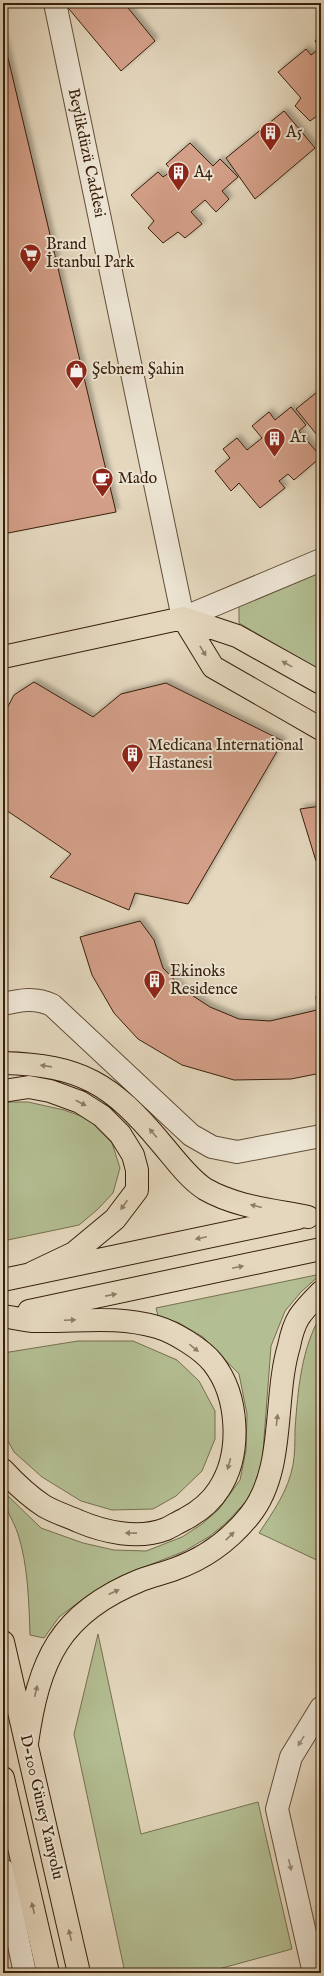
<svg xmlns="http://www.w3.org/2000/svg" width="324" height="1976" font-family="'IM FELL English',serif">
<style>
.green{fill:#b3be92;stroke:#766f4f}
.building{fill:#d39f88;stroke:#38200c;filter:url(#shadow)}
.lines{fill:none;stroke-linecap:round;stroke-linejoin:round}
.minor-casing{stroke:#634e38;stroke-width:24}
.major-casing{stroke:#38200c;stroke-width:24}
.highway-casing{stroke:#38200c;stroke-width:24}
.minor{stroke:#ede5d4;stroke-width:22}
.major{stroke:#e4d7bd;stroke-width:22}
.highway{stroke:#e4d7bd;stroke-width:22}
.oneway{fill:#8e7c64}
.oneway2{fill:#9c8c7a}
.labels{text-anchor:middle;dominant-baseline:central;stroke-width:4;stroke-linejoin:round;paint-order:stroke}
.poi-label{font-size:16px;fill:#38200c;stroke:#ede5d4;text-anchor:start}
.street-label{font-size:16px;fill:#38200c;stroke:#ede5d4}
</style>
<defs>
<filter id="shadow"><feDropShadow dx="3.5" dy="-3.5" stdDeviation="2" flood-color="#0004"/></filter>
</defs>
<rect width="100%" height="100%" fill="#e4d7bd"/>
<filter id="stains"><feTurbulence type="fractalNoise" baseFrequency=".005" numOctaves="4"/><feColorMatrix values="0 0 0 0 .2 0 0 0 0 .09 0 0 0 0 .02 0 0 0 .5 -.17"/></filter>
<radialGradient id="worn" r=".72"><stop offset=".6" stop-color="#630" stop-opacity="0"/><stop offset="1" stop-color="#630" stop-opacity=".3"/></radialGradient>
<path class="green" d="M321,570V672L239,623V605Z
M10,1102H28L64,1110L89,1119L112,1143L120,1168L113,1193L98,1209L79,1225L3,1241V1104Z
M321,1274L301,1292L285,1311L271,1346L262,1465L252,1495L227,1522L210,1536L185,1551L119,1577L87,1596L59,1617L44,1638L30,1635C29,1603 28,1565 18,1534C13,1519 3,1507 3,1491L41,1528L83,1543L114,1550L146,1551L182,1537L202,1524L219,1509L240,1480L246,1450L247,1414L239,1374L203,1337L179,1323L158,1316L156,1308Z
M321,1315V1562L259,1533C273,1512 288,1491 293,1465C295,1454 295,1441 295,1429C298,1390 301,1349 321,1315Z
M78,1341H133L177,1360L199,1381L215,1411V1439L202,1471L176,1496L153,1509L112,1510L81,1501L42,1477L14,1452L3,1432V1353Z
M98,1634L141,1834L258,1802L292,1949L204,1973H125L74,1734Z"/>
<path class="building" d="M64,3H124L155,41L121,71Z
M321,36V113L310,121L295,106L301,98L278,72L306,49L311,55L320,48L315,41Z
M3,37L116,512L3,534Z
M284,111L315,148L255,199L226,158Z
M190,143L213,166L220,159L238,177L222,191L229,199L216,212L205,200L191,212L202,224L185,238L178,232L163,243L148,228L154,221L131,195L158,172L163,177L172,171L166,164Z
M321,389V440L296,409Z
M291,407L306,425L299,431L321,457L294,480L288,474L279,481L285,488L260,508L239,483L231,491L215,471L230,458L223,449L237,438L247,450L262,438L252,426L269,412L275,420Z
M34,682L93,717L121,694L166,683L283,741L188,904L135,893L129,910L50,877L71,854L3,808V716L14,695Z
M321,806V859L316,861L300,809Z
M140,921L154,940L163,968L184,990L210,1007L239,1019L270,1021L317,1010L316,996L321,994V1073L291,1079L234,1080L182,1065L138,1039L114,1013L92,975L80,937Z"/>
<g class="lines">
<defs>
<path id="minor" d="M55,3L183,618L321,560
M3,1004C21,1000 35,997 52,1005L191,1135L212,1147L237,1152L321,1136
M3,1870L25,1973
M314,1973L277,1809L291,1757L321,1708"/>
<path id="major" d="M183,618L213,667L321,729
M183,618L237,636L321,683
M3,657L183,618
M3,1063C81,1065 112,1084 161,1143C174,1158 188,1178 205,1189C236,1207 274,1210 308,1217
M3,1091L29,1087L50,1091L80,1102L102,1116L120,1134L133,1155L137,1170V1190L115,1219L74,1253L32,1273
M3,1280L298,1218
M29,1311L321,1249
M3,1470C15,1483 30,1497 44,1506C54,1512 67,1516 78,1521C104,1532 138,1540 166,1529C172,1526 179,1522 185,1519C198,1512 211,1502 219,1489C242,1454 239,1396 213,1363C202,1349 174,1332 157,1327C116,1315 78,1322 37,1321C26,1321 15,1318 4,1316
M3,1642L79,1973
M27,1743C39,1660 59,1613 141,1580C152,1576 164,1573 175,1569C206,1558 230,1540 250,1515C286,1470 273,1399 289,1346C291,1336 294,1325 299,1317C305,1308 313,1300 321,1292"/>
<path id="highway" d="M3,1778L48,1973"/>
</defs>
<use href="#minor" class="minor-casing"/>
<use href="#major" class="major-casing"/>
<use href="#highway" class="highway-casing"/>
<use href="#minor" class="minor"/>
<use href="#major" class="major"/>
<use href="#highway" class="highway"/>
</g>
<defs><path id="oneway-solid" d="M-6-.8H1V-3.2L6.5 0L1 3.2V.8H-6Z"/></defs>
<g class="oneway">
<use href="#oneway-solid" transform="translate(203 651) rotate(59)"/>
<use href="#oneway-solid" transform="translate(287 664) rotate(-151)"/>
<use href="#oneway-solid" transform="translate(46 1066) rotate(-172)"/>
<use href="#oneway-solid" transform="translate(81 1103) rotate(27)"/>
<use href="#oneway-solid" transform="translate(153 1133) rotate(-130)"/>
<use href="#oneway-solid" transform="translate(124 1205) rotate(125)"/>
<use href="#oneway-solid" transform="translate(256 1206) rotate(-166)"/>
<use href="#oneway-solid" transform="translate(201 1238) rotate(168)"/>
<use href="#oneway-solid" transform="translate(238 1267) rotate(-12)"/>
<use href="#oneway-solid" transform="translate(111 1295) rotate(-11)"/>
<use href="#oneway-solid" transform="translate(70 1320) rotate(-3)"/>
<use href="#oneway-solid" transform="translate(194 1348) rotate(39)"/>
<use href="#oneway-solid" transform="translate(277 1420) rotate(-83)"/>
<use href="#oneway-solid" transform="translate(229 1464) rotate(105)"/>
<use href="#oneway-solid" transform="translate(131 1533) rotate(-179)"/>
<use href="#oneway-solid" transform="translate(230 1536) rotate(-44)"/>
<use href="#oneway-solid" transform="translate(114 1592) rotate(-25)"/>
<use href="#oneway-solid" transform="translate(36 1691) rotate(-77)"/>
<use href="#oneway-solid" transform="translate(33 1908) rotate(-103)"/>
<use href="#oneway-solid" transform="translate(70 1935) rotate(-103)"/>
</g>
<g class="oneway2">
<use href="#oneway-solid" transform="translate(301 1741) rotate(121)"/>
<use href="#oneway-solid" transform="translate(290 1865) rotate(77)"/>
</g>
<defs>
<symbol id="building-pin" viewBox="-11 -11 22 30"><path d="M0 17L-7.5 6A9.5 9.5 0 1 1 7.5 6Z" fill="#8f2418" stroke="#ede5d4"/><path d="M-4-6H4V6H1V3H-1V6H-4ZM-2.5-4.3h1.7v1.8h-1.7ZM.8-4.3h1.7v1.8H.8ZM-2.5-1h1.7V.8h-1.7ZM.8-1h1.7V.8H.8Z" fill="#fff"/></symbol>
<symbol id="supermarket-pin" viewBox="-11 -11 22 30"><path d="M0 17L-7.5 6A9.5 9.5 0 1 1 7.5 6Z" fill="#8f2418" stroke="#ede5d4"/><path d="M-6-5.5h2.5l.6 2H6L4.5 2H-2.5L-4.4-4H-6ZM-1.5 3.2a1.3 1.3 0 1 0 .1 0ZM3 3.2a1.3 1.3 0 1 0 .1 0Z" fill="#fff"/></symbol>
<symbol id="shop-pin" viewBox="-11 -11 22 30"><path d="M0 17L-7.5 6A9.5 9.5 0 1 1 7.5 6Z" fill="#8f2418" stroke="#ede5d4"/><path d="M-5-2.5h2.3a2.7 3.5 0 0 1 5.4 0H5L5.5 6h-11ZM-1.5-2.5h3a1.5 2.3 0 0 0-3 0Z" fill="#fff"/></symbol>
<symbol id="cafe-pin" viewBox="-11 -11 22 30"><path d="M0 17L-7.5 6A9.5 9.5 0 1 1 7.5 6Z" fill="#8f2418" stroke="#ede5d4"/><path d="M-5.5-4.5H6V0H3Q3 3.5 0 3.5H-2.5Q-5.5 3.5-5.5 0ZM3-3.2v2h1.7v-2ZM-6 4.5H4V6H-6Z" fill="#fff"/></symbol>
</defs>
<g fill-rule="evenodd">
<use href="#building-pin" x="258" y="120" width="25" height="34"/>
<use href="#building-pin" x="166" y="160" width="25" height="34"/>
<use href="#supermarket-pin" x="18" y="242" width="25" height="34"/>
<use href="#shop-pin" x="64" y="358" width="25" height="34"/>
<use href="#building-pin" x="262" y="426" width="25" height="34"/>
<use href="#cafe-pin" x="90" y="466" width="25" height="34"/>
<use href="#building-pin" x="120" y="742" width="25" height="34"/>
<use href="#building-pin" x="142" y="968" width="25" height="34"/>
</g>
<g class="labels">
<g class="poi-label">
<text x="286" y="133">A5</text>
<text x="194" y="173">A4</text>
<text x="46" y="245">Brand<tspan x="46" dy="18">İstanbul Park</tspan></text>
<text x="92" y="370">Şebnem Şahin</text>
<text x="290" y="438">A1</text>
<text x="118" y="479">Mado</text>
<text x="148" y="746">Medicana International<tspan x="148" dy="18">Hastanesi</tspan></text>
<text x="170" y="972">Ekinoks<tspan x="170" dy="18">Residence</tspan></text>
</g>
<g class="street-label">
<text transform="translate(86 153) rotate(78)">Beylikdüzü Caddesi</text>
<text transform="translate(41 1807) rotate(77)">D-100 Güney Yanyolu</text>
</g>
</g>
<rect width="324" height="1976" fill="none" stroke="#e4d7bd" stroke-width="16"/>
<rect x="4" y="4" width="316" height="1968" fill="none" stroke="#38200c" stroke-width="2"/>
<rect x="8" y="8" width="308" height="1960" fill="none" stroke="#38200c"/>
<rect width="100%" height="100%" filter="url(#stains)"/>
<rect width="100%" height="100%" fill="url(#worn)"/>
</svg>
